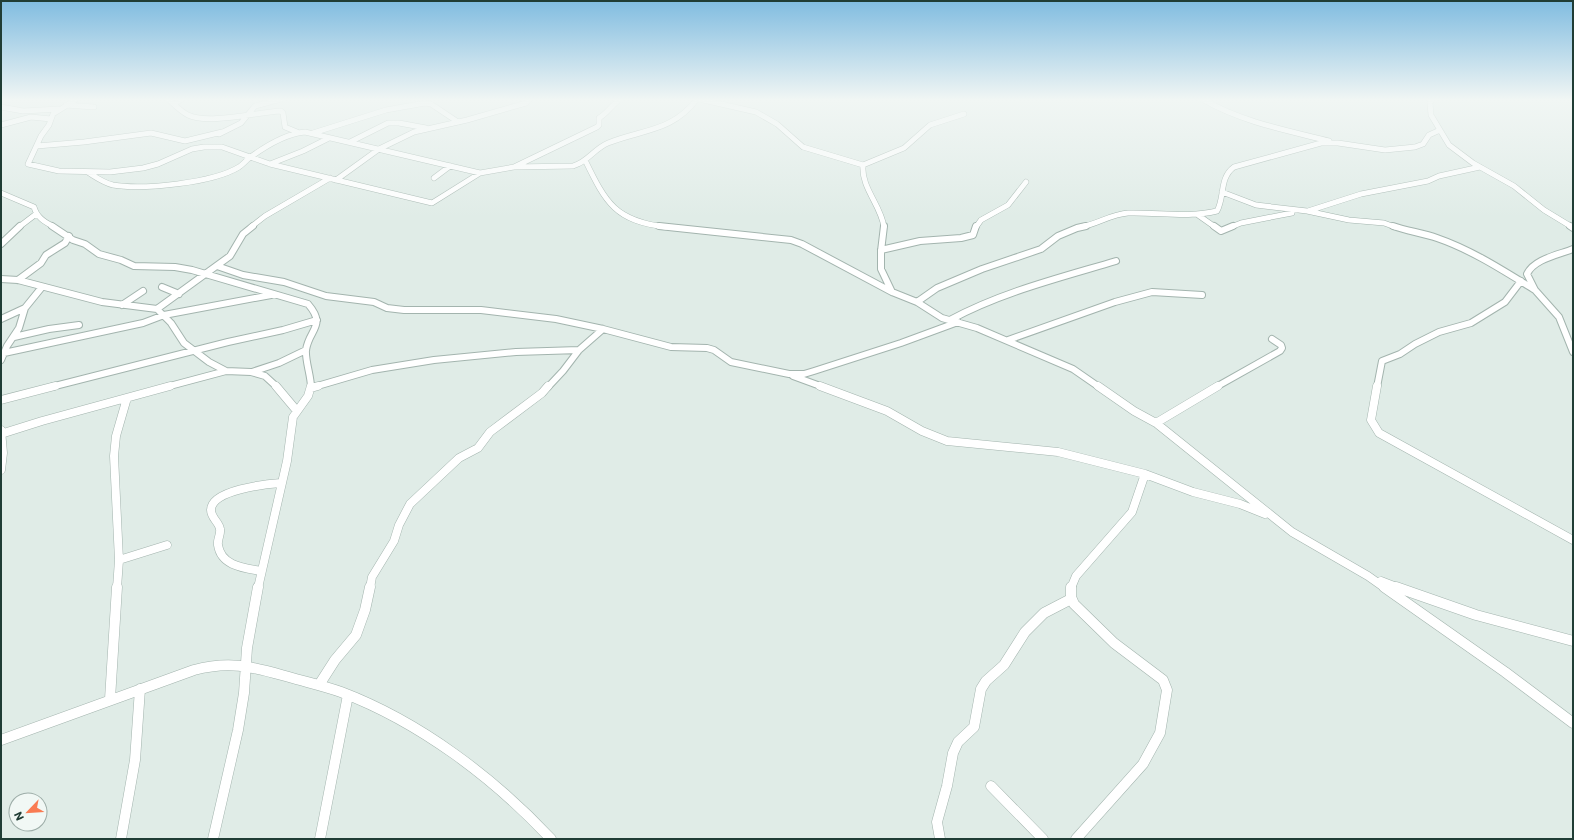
<svg xmlns="http://www.w3.org/2000/svg" width="1574" height="840" font-family="Commissioner,sans-serif">
<style>
.lines{fill:none;stroke-linecap:round;stroke-linejoin:round}
.street-far3-casing{stroke:#a3b4ae;stroke-width:6}
.street-far2-casing{stroke:#a3b4ae;stroke-width:8}
.street-far1-casing{stroke:#a3b4ae;stroke-width:9}
.street-casing{stroke:#a3b4ae;stroke-width:11}
.street-far3{stroke:#fff;stroke-width:5}
.street-far2{stroke:#fff;stroke-width:6}
.street-far1{stroke:#fff;stroke-width:8}
.street{stroke:#fff;stroke-width:10}
</style>
<rect width="100%" height="100%" fill="#e0ece7"/>
<g class="lines">
<defs>
<path id="street-far3" d="M77,99L53,114L49,125L41,136L28,164L59,171L110,172L143,168L158,164L192,149L204,147H222L270,164L432,203L480,173L514,167L573,166L578,164C589,159 596,148 608,143C643,129 672,132 697,99
M168,99C174,104 180,111 188,115C208,125 257,112 281,111L283,113L285,127L297,132
M699,99L756,112L777,124L803,147L863,165
M1202,99C1242,122 1285,130 1329,141
M1432,99L1430,103L1431,115L1449,145L1473,163L1514,186L1544,210L1572,227
M174,104L182,99
M66,105L94,107
M1,107L23,111L59,109
M1,125L31,117L51,119
M313,133L386,110L425,103L431,104L458,122
M219,134L241,123L255,106L281,99
M350,142L388,123H399L426,128
M37,146L84,142L151,133L185,141L222,132
M585,160C606,203 615,221 666,227
M270,164L303,151L329,138
M514,167L597,127L599,125V118C609,112 611,105 621,99
M89,173C97,178 104,183 113,185C143,190 213,183 239,167C242,165 245,162 248,159C264,147 284,134 305,132L480,173
M434,178L450,166
M336,180L379,149L414,132L467,120L526,103L530,99
M1222,192L1256,205L1307,211L1349,220L1384,223L1395,227
M1,193L34,207C37,218 45,222 54,227
M1308,211L1361,194L1428,181L1439,176L1480,167
M1198,215L1215,227
M19,227L36,214
M251,227L265,216L330,178
M884,227C881,205 861,188 863,165L904,148L930,125L964,114
M976,227L981,220L1008,205L1026,182
M1081,227C1098,224 1111,214 1128,213C1158,212 1188,218 1217,211C1225,197 1219,178 1234,167L1321,143H1338L1385,150L1415,147L1423,144L1429,135L1440,130
M1231,227L1241,223L1292,213"/>
<path id="street-far2" d="M52,226L73,240L85,244L99,254L121,260L134,266L175,267L192,270L308,304C327,326 309,329 306,350C305,360 311,376 311,387
M659,226L791,240L802,244L892,292L917,302L942,318L977,328L1073,369L1099,387
M884,226L881,251V269L892,292
M1214,226L1221,231L1233,226
M1393,226C1407,231 1423,233 1437,238C1472,250 1504,271 1535,290
M1570,226L1573,228
M1,244L20,226
M1573,249C1558,255 1534,259 1527,274L1535,290L1559,317L1573,352
M881,250L920,241L961,238L973,235L976,226
M217,266L243,275L284,282L326,296L374,302L387,308L404,310H481L556,319L603,329L671,347L707,348L714,350L731,362L789,374H804L814,371L901,343L958,322
M1,279L18,280L102,302L157,309L171,323L184,343L209,362L226,371L251,372L265,376L277,387
M18,280L41,263L46,255L65,243L69,236
M162,287L179,294
M917,302L937,288L982,269L1041,249L1058,236L1077,228L1086,226
M122,305L143,291
M157,309L230,256L243,234L253,226
M1,319L25,308
M950,320C1002,292 1059,278 1116,261
M14,337L49,329L79,325
M1008,340L1115,302L1152,292L1202,295
M4,353L143,323L164,315L271,295
M1,360L7,346L19,328L25,308L42,287
M252,372L279,363L306,350
M793,376L823,387
M51,387L228,342L283,330L317,320
M166,387L226,371
M314,387L372,370L434,360L516,352L579,350
M548,387L563,371L579,350L603,329
M1216,387L1280,351L1282,348L1281,345L1272,339
M1377,387L1382,361L1400,354L1415,344L1439,332L1471,323L1505,302L1521,281"/>
<path id="street-far1" d="M276,386L297,411
M820,386L887,411L922,431L947,441L1058,452L1145,474L1193,492L1240,504L1265,514
M1098,386L1134,411L1156,423L1292,532L1368,576L1385,588
M1377,386L1371,420L1379,433L1573,540
M311,388L318,386
M1,400L55,386
M1156,423L1218,386
M1,430L3,453L1,470
M1,434L42,421L170,386
M119,560L167,545
M261,571C244,568 221,566 218,545C217,539 221,535 220,529C219,522 211,518 211,510C211,490 266,484 281,483
M1381,581L1399,588
M117,588L119,560L114,456L116,436L127,398
M258,588L287,461L293,417L308,396L311,386
M370,588L372,577L394,541L399,525L410,504L459,458L478,448L490,432L542,393L548,386
M1071,588L1076,576L1132,512L1145,474"/>
<path id="street" d="M1071,587V597L1074,604L1114,643L1163,680L1167,690L1160,733L1143,764L1076,839
M1384,587L1505,672L1573,723
M1396,587L1476,615L1573,641
M319,685L335,660L356,635L365,610L370,587
M110,699L117,587
M1,740L194,670C231,660 252,667 289,677C306,682 324,686 341,692C420,722 494,778 551,839
M991,786L1043,839
M121,839L135,760L140,689
M213,839L238,730L244,693L247,648L258,587
M320,839L348,695
M940,839L937,822L947,786L953,753L958,742L974,727L981,689L986,681L1004,665L1025,632L1044,613L1071,599"/>
</defs>
<use href="#street-far3" class="street-far3-casing"/>
<use href="#street-far2" class="street-far2-casing"/>
<use href="#street-far1" class="street-far1-casing"/>
<use href="#street" class="street-casing"/>
<use href="#street-far3" class="street-far3"/>
<use href="#street-far2" class="street-far2"/>
<use href="#street-far1" class="street-far1"/>
<use href="#street" class="street"/>
</g>
<linearGradient id="sky" x2="0" y2="1"><stop stop-color="#80bce0"/><stop offset="0.46" stop-color="#f1f6f4"/><stop offset="1" stop-color="#f1f6f4" stop-opacity="0"/></linearGradient>
<rect width="1574" height="217" fill="url(#sky)"/>
<rect width="1574" height="840" fill="none" stroke="#203d35" stroke-width="4"/>
<g transform="translate(28 812) rotate(245)"><circle r="19" fill="#f1f8f5" stroke="#9dada8"/>
<path d="M0-3L7 15L0 10L-7 15Z" fill="#f97b52"/>
<text y="-6" font-size="11" font-weight="bold" text-anchor="middle" fill="#203d35">N</text>
</g>
</svg>
